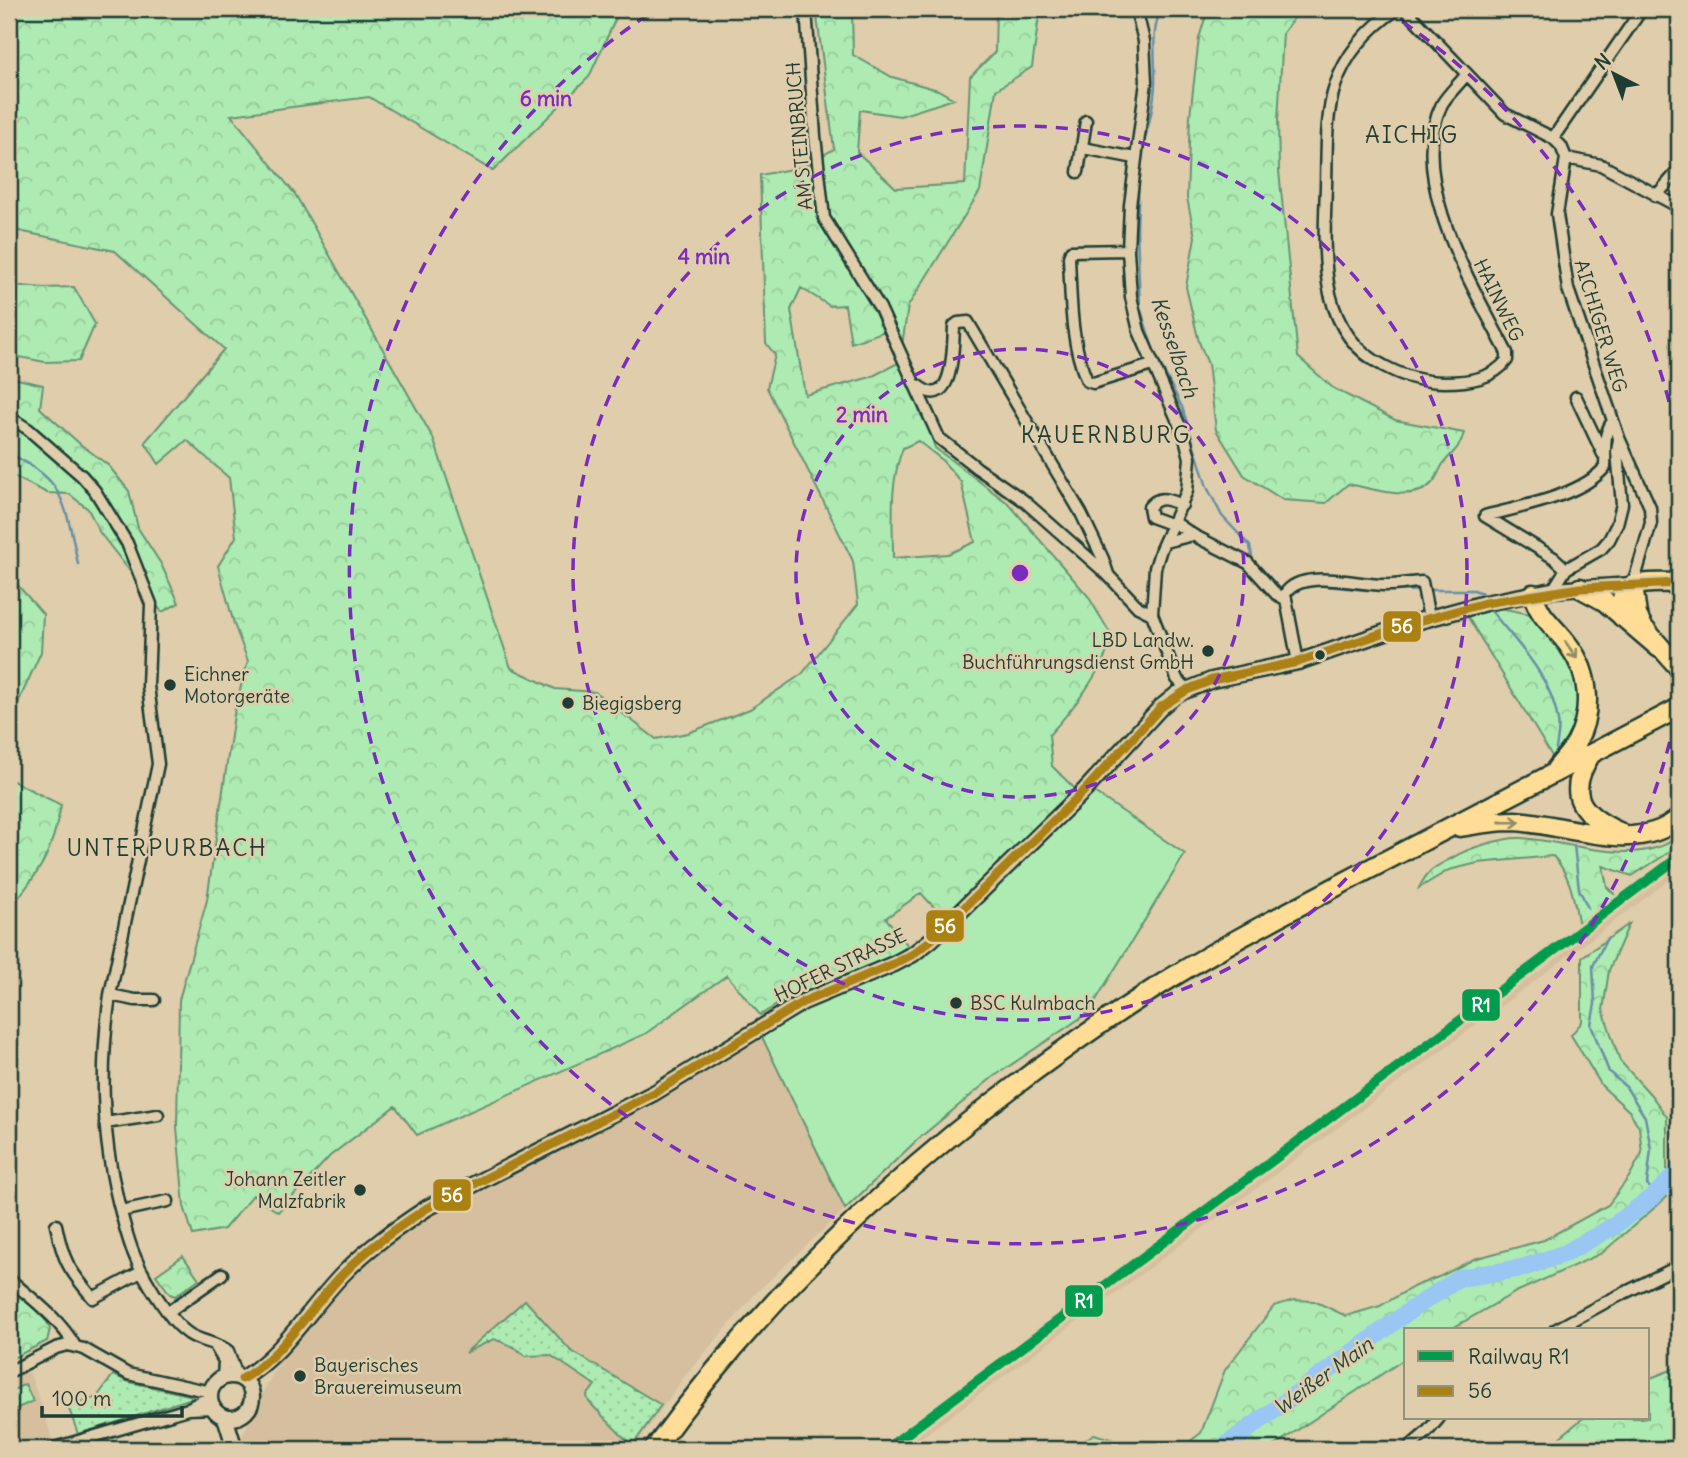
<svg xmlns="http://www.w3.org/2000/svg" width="1688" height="1458" font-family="Delius,sans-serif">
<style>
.built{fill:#d5bf9e}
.grass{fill:url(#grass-dots);stroke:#669473;stroke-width:2}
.forest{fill:url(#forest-crowns);stroke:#669473;stroke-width:2;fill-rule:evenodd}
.pitch{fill:#aeebb2;stroke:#669473;stroke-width:2}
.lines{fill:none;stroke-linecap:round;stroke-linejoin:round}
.stream{stroke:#688fa7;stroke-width:2.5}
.river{stroke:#99c6f3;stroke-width:18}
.street-casing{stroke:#1f3d34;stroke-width:15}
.secondary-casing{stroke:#1f3d34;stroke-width:19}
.highway-casing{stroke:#1f3d34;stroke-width:23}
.street{stroke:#dfcdab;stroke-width:10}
.secondary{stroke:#dfcdab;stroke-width:14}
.highway{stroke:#ffdd96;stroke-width:18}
.bus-1-casing{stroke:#dfcdab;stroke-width:14}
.bus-1{stroke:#ab8112;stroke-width:9}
.rail-1-casing{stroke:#dfcdab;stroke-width:16}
.rail-1{stroke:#039c4e;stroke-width:10}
.oneway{stroke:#8f8d65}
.ring{fill:none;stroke:#7b2cbf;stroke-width:3.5;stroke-dasharray:12 9}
.poi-dot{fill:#1f3d34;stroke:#dfcdab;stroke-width:2.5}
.labels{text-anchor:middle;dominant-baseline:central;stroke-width:5;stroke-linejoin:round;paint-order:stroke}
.street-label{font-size:19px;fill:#1f3d34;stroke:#dfcdab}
.poi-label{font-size:19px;fill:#1f3d34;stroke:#dfcdab;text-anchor:start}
.water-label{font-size:21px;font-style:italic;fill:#25443e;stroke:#dfcdab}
.quarter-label{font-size:23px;letter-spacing:2px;fill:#1f3d34;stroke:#dfcdab}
.centre{fill:#7b2cbf;stroke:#dfcdab;stroke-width:3.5}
.ring-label{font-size:21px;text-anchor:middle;font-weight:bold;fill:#7b2cbf;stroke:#dfcdab;stroke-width:5;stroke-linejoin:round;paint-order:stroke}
.line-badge{stroke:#dfcdab;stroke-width:2.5}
.badge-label{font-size:19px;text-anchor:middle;font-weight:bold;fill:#fff}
</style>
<defs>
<pattern id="grass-dots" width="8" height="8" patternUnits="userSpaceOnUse" patternTransform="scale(1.75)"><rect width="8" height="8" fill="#aeebb2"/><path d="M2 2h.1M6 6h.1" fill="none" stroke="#95ca9a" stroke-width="1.8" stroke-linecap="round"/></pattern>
<pattern id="forest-crowns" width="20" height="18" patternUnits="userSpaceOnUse" patternTransform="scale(1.75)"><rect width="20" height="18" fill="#aeebb2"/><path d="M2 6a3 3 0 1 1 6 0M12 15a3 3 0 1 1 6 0" fill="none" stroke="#95ca9a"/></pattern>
</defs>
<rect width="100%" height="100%" fill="#dfcdab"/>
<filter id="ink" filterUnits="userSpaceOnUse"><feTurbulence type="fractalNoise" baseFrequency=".0143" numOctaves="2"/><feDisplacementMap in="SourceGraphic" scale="14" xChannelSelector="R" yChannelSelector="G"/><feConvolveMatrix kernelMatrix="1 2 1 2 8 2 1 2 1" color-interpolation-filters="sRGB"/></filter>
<g filter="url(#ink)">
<path class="built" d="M1679,849V873L1469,1030L906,1449H874Z
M761,1035L845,1209L757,1292L684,1377L633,1449H239L238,1446L254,1409L284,1353L321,1306L359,1266L400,1232L462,1194L592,1128L651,1103Z
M29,1372L43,1409L52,1440L26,1449H9V1380Z"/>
<path class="grass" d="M525,1300L570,1350L661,1405L632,1446L589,1402L587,1396L595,1385L550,1355L526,1356L514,1347L494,1339L465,1353Z
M113,1375L129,1382L193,1396L189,1399L130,1418H124V1420L78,1434L68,1406L97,1397Z"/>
<path class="forest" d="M9,9H620L589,77L493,171L369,97L231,115L295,194L433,438L511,668L555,689L595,692L656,739L688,733L750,709L802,674L858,604L853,561L767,388L775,355L766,343L760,175L802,167L834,149L816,9H852L853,55L892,77L938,90L954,99L900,116L860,110L857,152L896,188L965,184L970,77L995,52L996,9H1040L1032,67L996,90L980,191L908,306L902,345L935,448L1009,504L1088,596L1113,638C1098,677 1077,704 1049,735L1052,766L1075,789L943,917L921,893L886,918L908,946L896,954L782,1002L760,1015L727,975L645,1034L417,1135L395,1106L330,1156L278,1212L253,1195L224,1229L193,1235L184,1206L177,1127L179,1000L207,900L235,708L248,661L234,624L218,566L236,537L229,478L187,440L159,464L145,442L224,349L115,251L9,229ZM801,288L830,306L845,305L851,343L888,330L902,361L871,377L805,395L791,310ZM918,441L941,459L961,482L975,542L948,554L893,558C893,521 889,483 903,448Z
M1208,9H1300L1283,33L1278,120L1279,171L1298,357L1333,388L1395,420L1464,433C1458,451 1454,450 1443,464C1439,470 1437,478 1432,483C1414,504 1371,488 1348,484L1326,503L1283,500L1244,475L1216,430L1208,364L1199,342L1186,287L1195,237L1187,198L1190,116L1199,38Z
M9,282L10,285L45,288L74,287L95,324L79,361L45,362L9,355Z
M9,377L43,385L40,408L80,444L108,465L129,491L138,528L161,564L179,603L162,612L100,533L88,509L69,494L47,493L9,474Z
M9,575L43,614L41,652L9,723Z
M1495,607L1530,614L1544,623L1574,661L1582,709L1575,732L1555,761L1466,614Z
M9,779L61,805C52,854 40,872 9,909Z
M1679,836V846L1632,876L1603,866L1607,887L1618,898L1579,926C1574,900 1571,875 1553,856L1478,863L1449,870L1419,888C1429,868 1435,867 1454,857C1468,848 1505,837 1521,838C1568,841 1638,869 1679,836Z
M1629,924L1609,970L1603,1010L1620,1061L1651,1095L1667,1117V1197L1602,1253L1516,1292L1449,1330H1406V1358L1269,1449H1180L1201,1433L1225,1370L1274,1306L1294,1300L1314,1301L1346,1316L1380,1306L1415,1286L1441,1276L1474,1259L1544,1240L1608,1205L1629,1177L1642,1153L1639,1127L1630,1112L1602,1086L1571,1035L1582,1022V957Z
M183,1256L199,1279L175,1296L170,1294L156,1275Z
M18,1291L47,1322L50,1329L47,1341L9,1360V1319L13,1317L9,1313V1299Z
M1679,1367V1449H1546L1583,1418H1648V1379Z
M1094,1434L1123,1443L1130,1449H1072Z"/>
<path class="pitch" d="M1094,792L1185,854L1088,1013L993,1077L917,1140L845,1209L761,1035L802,1010L867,983L917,958L997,886Z
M25,1384L33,1401L9,1412V1392Z"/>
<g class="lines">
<path class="stream" d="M1141,153C1147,131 1154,107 1155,84C1156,58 1150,34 1161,9
M1139,174L1137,231L1140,307L1154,352L1182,407L1207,487L1222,516L1250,546L1253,562
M9,453C23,461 39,469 50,481C67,499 73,540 78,564
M1262,572L1283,591
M1390,590L1421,591
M1428,590H1474L1482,593
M1293,591L1316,585L1365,590L1380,589
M1492,612C1519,645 1552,678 1558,721C1560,730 1557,740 1556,749
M1574,845L1579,889L1588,908
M1607,938L1593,966L1595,1004L1591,1025L1609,1072L1626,1087L1645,1117L1651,1149L1647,1184L1655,1195"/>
<path class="river" d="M1221,1449L1412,1309L1460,1278L1522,1268L1566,1253L1612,1227L1655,1195L1679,1171"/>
<defs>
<path id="street" d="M806,9L815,136L824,218L880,308L939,438L977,468L1023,500L1108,575L1138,607L1152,614
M1136,9L1144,41L1146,82L1130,205L1128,250L1131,297L1139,331L1185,438L1190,458L1187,491L1161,549L1155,568L1152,614L1177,679L1187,690
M1397,9C1369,28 1346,53 1335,86C1325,117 1327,154 1326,186C1324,251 1316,332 1384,366C1404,377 1423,382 1445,382C1468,382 1493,379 1507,360V353C1474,288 1405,178 1442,104C1448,94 1459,84 1466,75
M1405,9L1505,114L1553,138L1561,146L1566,158L1557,214L1568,289L1619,438L1650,507L1651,523L1633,585
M1553,138L1642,9
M1083,148L1135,158
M1566,158L1601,165L1679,207
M1078,172L1086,121
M1656,196L1679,170
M1128,250L1071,251L1069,257C1071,298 1070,342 1087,381L1093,383L1152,365
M917,385C954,415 953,346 954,326L958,323L968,322L1081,513L1103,559L1108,574
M1576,397L1603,454
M9,417L28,429L82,476L95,491L127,543L151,604L148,686L158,764L110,995C100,1066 101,1132 118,1201C128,1240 133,1260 155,1294C164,1307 173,1322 185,1331C197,1342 215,1341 228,1351L237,1376
M1485,516C1519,507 1582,496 1605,467C1606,450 1602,435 1613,421
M1485,516L1554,558L1566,569
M1174,522L1193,535L1248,563L1276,594L1285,599
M1173,525L1151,517L1149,507C1160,494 1168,500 1182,505
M1165,542L1193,535
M1553,590L1566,569L1601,549L1609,540L1617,524L1622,504L1617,452L1619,439
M1298,662L1285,594C1301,568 1358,585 1384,585C1397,586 1410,582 1422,582L1429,618
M110,995L135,1000H154
M105,1123L158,1115
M121,1211L168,1201
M56,1225C63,1261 69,1270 93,1298L141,1272
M9,1279C32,1299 59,1318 75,1346
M168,1312L222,1274
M1555,1330L1606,1302L1679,1266
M214,1344L224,1361L223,1378
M9,1372L56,1348L67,1345L84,1349L128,1374L211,1392
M189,1408L211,1396
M51,1449L188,1409L214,1408
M1407,1449L1427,1432L1439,1418"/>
<path id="secondary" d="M210 1397a21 21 0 1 1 42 0a21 21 0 1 1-42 0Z
M242,1379C284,1354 309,1309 343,1274C368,1248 397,1228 427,1208L654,1093L803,1002L894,964L913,954L931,940L1000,873L1085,790L1161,707L1177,694L1212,680L1298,662L1412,623L1485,603L1553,590L1633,585
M225,1417L235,1449"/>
<path id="highway" d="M1633,585L1637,615L1643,627L1679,668
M1580,588L1604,601L1659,648
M1533,594C1539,618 1556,627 1569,646C1590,674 1593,712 1576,743C1571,752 1563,760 1556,769
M1622,617C1614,577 1651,583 1679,583
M1591,754C1565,794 1580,814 1619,832
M1460,827C1477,824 1497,821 1514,821C1564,823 1636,856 1679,818
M654,1449C790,1262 958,1115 1152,990C1219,947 1290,911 1360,874C1466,818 1573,764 1679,708"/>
</defs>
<use href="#street" class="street-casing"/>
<use href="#secondary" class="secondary-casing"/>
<use href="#highway" class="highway-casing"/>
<use href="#street" class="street"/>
<use href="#secondary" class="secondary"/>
<use href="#highway" class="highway"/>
<defs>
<path id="bus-1" d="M242,1379C284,1354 309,1309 343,1274C368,1248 397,1228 427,1208L654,1093L803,1002L894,964L913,954L931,940L1085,790L1161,707L1187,690L1212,680L1298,662L1412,623L1485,603L1580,588L1679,583"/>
</defs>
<use href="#bus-1" class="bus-1-casing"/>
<use href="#bus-1" class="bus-1"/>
<defs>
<path id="rail-1" d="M886,1449L1679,857"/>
</defs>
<use href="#rail-1" class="rail-1-casing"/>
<use href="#rail-1" class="rail-1"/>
</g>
<defs><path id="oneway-shaft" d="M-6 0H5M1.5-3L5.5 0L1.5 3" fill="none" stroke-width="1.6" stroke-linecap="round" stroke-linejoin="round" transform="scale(1.75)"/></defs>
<g class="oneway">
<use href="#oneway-shaft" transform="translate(1571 650) rotate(55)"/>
<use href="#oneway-shaft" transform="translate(1510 822)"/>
</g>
</g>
<g class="ring">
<circle cx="1020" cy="573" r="224"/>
<circle cx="1020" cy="573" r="447"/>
<path d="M1679 701A671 671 0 1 1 655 10M1385 10A671 671 0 0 1 1679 445"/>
</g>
<g class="poi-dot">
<circle cx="1208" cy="651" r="7"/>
<circle cx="1320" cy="655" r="6"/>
<circle cx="170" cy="685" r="7"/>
<circle cx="568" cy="703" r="7"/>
<circle cx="956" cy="1003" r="7"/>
<circle cx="360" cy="1190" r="7"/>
<circle cx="300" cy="1376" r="7"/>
</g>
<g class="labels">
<g class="street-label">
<text transform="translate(799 136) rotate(-95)">AM STEINBRUCH</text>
<text transform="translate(1499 300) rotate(64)">HAINWEG</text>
<text transform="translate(1601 326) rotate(73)">AICHIGER WEG</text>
<text transform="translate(840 965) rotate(-26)">HOFER STRASSE</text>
</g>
<g class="poi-label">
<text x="1194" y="640" text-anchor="end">LBD Landw.<tspan x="1194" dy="22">Buchführungsdienst GmbH</tspan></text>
<text x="184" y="674">Eichner<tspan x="184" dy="22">Motorgeräte</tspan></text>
<text x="582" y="703">Biegigsberg</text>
<text x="970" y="1003">BSC Kulmbach</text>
<text x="346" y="1179" text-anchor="end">Johann Zeitler<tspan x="346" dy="22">Malzfabrik</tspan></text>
<text x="314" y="1365">Bayerisches<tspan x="314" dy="22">Brauereimuseum</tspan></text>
</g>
<g class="water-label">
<text transform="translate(1175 347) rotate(71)">Kesselbach</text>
<text transform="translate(1323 1376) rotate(-36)">Weißer Main</text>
</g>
<g class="quarter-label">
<text x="1412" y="134">AICHIG</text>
<text x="1106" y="434">KAUERNBURG</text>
<text x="167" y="847">UNTERPURBACH</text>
</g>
</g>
<circle cx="1020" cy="573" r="10" class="centre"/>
<g class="ring-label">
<text x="546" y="106">6 min</text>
<text x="704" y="264">4 min</text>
<text x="862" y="422">2 min</text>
</g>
<g class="line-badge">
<rect x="1382" y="610" width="40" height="33" rx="7" fill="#ab8112"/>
<rect x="925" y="909" width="40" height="34" rx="7" fill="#ab8112"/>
<rect x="1461" y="988" width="40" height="34" rx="7" fill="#039c4e"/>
<rect x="432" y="1178" width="40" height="34" rx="7" fill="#ab8112"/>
<rect x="1064" y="1284" width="40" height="34" rx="7" fill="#039c4e"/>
</g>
<g class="badge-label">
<text x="1402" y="633">56</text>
<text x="945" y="933">56</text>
<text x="1481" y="1012">R1</text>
<text x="452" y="1202">56</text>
<text x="1084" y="1308">R1</text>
</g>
<rect width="1688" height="1458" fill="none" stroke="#dfcdab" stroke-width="35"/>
<rect x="18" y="18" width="1653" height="1423" fill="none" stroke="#1f3d34" stroke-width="2.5" filter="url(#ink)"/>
<rect x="1404" y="1328" width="245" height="91" fill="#dfcdab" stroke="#92937b" stroke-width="2"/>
<rect x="1418" y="1351" width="35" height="10" fill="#039c4e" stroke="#92937b" stroke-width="2"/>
<text x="1468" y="1364" font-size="21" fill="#1f3d34">Railway R1</text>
<rect x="1418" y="1386" width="35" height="10" fill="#ab8112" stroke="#92937b" stroke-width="2"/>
<text x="1468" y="1398" font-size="21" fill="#1f3d34">56</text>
<g transform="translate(1614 74) rotate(318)" stroke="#dfcdab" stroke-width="5" paint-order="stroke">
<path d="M0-5L12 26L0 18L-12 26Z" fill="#1f3d34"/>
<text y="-10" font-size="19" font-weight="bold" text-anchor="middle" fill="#1f3d34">N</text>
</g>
<path d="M42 1406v10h140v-10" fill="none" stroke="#1f3d34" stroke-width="3.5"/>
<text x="52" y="1406" font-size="21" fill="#1f3d34" stroke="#dfcdab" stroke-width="5" paint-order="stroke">100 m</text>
</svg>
